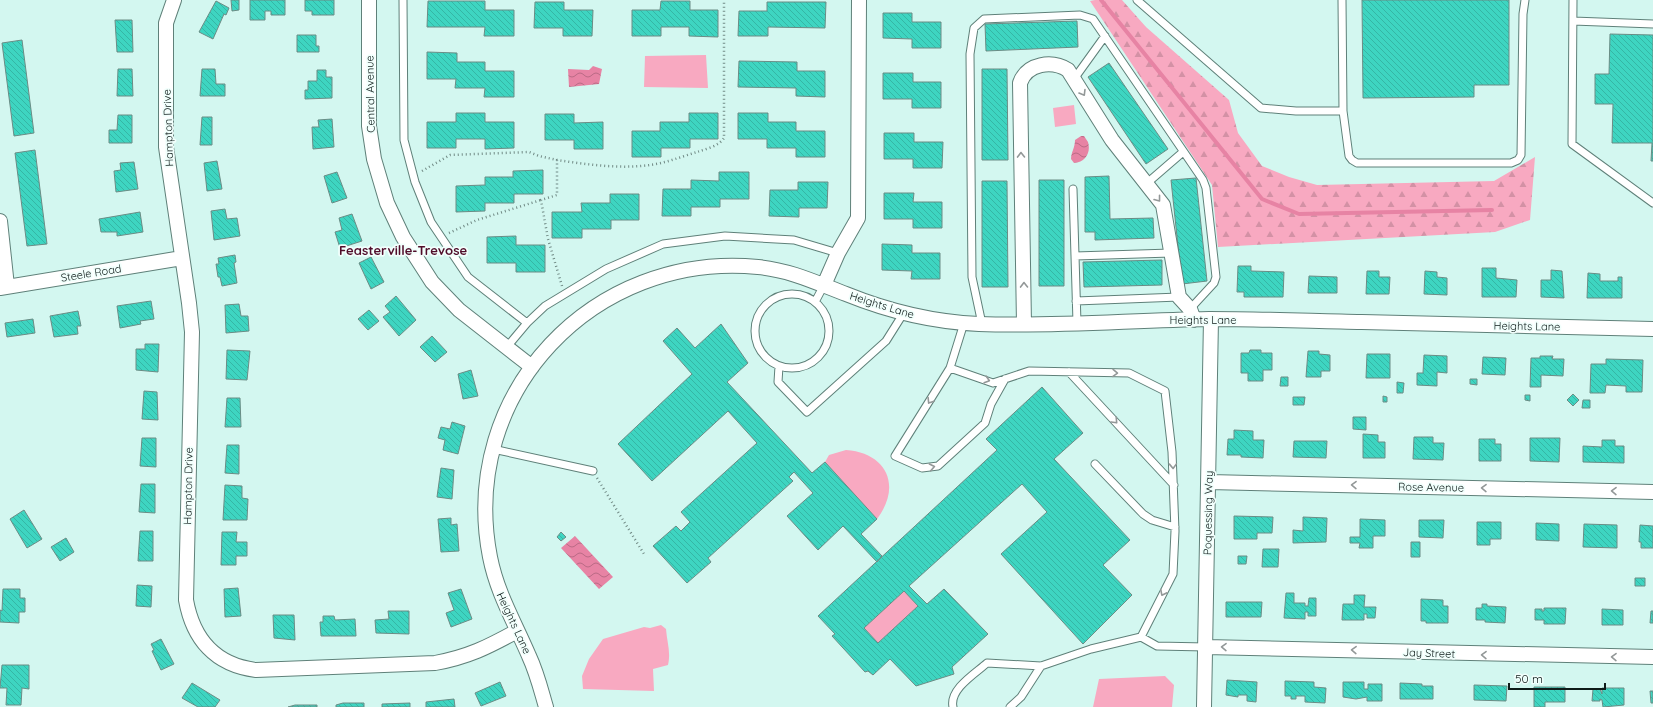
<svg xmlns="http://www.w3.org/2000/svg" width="1653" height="707" font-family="Quicksand,sans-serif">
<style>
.green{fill:#f8a9c1}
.forest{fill:url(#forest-firs)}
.water{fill:url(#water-waves)}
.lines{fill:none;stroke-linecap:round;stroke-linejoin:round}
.stream{stroke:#e783a4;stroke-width:4}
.building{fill:url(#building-back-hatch);stroke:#6b8c85;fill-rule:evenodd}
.lane-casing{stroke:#5f8079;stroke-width:9}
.street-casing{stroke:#5f8079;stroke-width:16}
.path{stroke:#718a85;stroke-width:2.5;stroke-dasharray:1 3;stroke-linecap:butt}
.lane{stroke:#fff;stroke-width:7}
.street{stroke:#fff;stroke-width:14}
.oneway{stroke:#939898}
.labels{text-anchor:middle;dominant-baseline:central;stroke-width:3.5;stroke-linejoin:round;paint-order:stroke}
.street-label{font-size:11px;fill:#0e1b19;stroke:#f1fffc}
.quarter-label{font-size:13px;font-weight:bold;fill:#500d2a;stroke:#f1fffc}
</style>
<defs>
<pattern id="forest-firs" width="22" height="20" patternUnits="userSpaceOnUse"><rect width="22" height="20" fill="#f8a9c1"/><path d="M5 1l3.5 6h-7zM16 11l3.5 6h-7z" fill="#d391a5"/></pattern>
<pattern id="water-waves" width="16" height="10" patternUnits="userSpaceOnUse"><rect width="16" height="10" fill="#e783a4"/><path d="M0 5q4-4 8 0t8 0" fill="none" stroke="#ba6a85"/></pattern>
<pattern id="building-back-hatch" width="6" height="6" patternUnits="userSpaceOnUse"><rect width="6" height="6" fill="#3ed5c1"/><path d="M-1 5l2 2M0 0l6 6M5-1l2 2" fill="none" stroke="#35b6a5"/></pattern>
</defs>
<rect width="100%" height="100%" fill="#d3f7f0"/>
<path class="green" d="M706,55L708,88L644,87L645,56Z
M1074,105L1076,124L1055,127L1053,108Z
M846,450C887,453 902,486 877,519L825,462L829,455Z
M904,591L918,606L878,643L864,628Z
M661,625L666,629C667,642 671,652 668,665L653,669L654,691L583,689L582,676L589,659L603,639L644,627L650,628Z
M1165,676L1174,685L1172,707H1093L1099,679Z"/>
<path class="forest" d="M1095,0H1122L1146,27L1229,100L1238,133L1262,166L1289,177L1317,185L1494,181L1535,157L1530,220L1495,232L1218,247L1212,185L1090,1Z"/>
<path class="water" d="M593,66L602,69L599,84L569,87L568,69L589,70Z
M1081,136H1084L1088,142C1091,152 1086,162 1074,163L1071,159C1071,152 1075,148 1075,140Z
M575,536L613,577L599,589L561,548Z"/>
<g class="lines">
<path class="stream" d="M1101,0L1262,199L1299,214L1492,210"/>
</g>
<path class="building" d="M231,0H239V10L232,11Z
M250,0H285V15H271V11H265V20H250Z
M305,0H334V15H312V11H305Z
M1362,0H1509V85H1474V97L1363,98Z
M216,1L229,8L226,15L224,14L213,39L199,32Z
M428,1H485V10H514V36H484L485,27H427Z
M661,1H690V10H718V37L689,36V27H661V36H632V10H660Z
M535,2H564V10H593L592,36H563V28H534Z
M767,2H826L825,28L768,27V36H738L739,11H767Z
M883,13H912V22H941V48H912V39L883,38Z
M115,20H132L133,52H117Z
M1077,21L1078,47L986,51L985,24Z
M1610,34L1653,35V161H1651L1652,143H1612L1613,104H1595V74H1609Z
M297,35H316V46H319V52H297Z
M22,40L34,133L14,136L2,43Z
M427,52L457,53V62H485V71H514V97H484L485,88H455L456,79H427Z
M739,61L797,62V71H825V97L796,96V88L738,87Z
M1109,63L1168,149L1146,164L1088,77Z
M118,69H132L133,96H117Z
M202,69H215L216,84H225V96H200Z
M982,69H1007L1008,160H982Z
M317,70H326V77H332V98L305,99V90H308V81H317Z
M883,73H913V82H941V108H912V99H883Z
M456,113H485V122H514V148L485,149V139H456V148H427V122H456Z
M689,113H718V139H690V148H661V157H632V131H660V122H689Z
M738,113H768V122H796V131H825V157H796V148H767V139H738Z
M545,114H574V123L603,122V149H574V140H545Z
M118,115H132V143H109V130H117Z
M202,117H212V145H200Z
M332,119L334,147L313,149L312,127H319L318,120Z
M884,133H914V142H943L942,168H913V159H884Z
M35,150L47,244L27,246L15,153Z
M217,161L222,189L207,191L204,163Z
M134,162L138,189L116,192L114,171L121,170L120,163Z
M543,170V194H514V203H485V211L456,212V186L485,185V177H513V171Z
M337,172L347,198L332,203L324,176Z
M719,172H749V199H720V207H691V216H662L663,189H691V180L719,181Z
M1109,176L1110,219L1153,218L1154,238L1095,240V232H1085V177Z
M1196,178L1207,281L1182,284L1171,180Z
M1039,180H1064V286H1039Z
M982,181H1007L1008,287H982Z
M798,182H828L827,208H799V217L769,216L770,190H798Z
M884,193H914L913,202H942V228H913V219H884Z
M610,194H639V220H611V229H582V238H552V212H582L581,203H610Z
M225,209L227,219L237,218L240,236L214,240L211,211Z
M140,212L143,232L117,236V232H101L99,219Z
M352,214L362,241L340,248L335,232L342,230L339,218Z
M516,236V245H545V272H516V263H487V237Z
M882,244L912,245V253H940V279H911L912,271L882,270Z
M235,255L236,262L234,263L237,283L222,286L220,277H218L216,264H219L218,258Z
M371,257L384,282L371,289L359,263Z
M1162,260V285L1084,287L1083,262Z
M1238,266H1251V271L1284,272L1283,297H1244V292H1237Z
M1482,268H1496V278L1517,280L1516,297H1482Z
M1551,270L1562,271L1564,298L1541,297V280H1551Z
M1367,271H1379V277H1390L1389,294H1366Z
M1425,271L1437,272V277L1447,278V295L1424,294Z
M1588,273L1600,274V281H1618V277H1622V298H1587Z
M1309,276L1337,277V293H1308Z
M396,296L416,320L399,336L383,317L390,312L385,306Z
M151,301L154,319L140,321L141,324L120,328L117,306Z
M239,304L241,316H248L249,331L226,333L225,305Z
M369,310L379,321L368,330L358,319Z
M78,311L81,326H77L78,334L54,337L50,316Z
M33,319L35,333L7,337L5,323Z
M721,324L748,363L727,382L812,473L825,462L877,519L861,534L882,556L877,562L843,526L818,550L787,516L813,493L794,472L789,477L793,481L708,558L711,562L687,583L653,546L676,526L681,531L690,522L681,512L757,443L728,411L652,481L618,444L692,374L663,341L677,328L695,348Z
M432,336L447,352L435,362L420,347Z
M145,344H159L158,372L136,370V349H145Z
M227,350L250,351L247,380L226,379Z
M1250,350H1261V353H1272V370H1263V381H1248V373H1241V353H1249Z
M1308,351H1319V354L1330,355V371H1321V377H1306Z
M1367,354H1390V378H1366Z
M1424,355L1447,356V373L1437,372V386L1417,385V373H1423Z
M1540,356H1553L1552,359H1564L1563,376L1541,375V387H1530L1531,358H1540Z
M1483,357L1506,358L1505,375L1482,374Z
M1606,359L1643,360L1642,392H1626V386L1606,385L1605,393H1590L1591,364H1606Z
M471,370L478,396L463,399L458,374Z
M1281,377H1288V386H1280Z
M1470,379H1477V385L1470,384Z
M1397,382L1404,383L1403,393H1397Z
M1042,387L1083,433L1054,459L1130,540L1103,565L1132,595L1083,644L1001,554L1047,512L1022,484L909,586L927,604L944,589L988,634L952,667L954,674L916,686L890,659L873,675L868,671L865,672L832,636L835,634L818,616L997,450L986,439ZM904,591L918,606L878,643L864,628Z
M144,391L157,392L158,420L142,419Z
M1573,394L1579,400L1573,406L1567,400Z
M1525,395H1530V401L1525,400Z
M1383,396L1387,397V402H1383Z
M1293,397H1305L1304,405H1293Z
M227,398H240L241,427H225Z
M1583,400H1590V408H1582Z
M1353,417H1366V430L1353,429Z
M452,422L465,426L458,454L443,450L445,440L438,438L441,427L450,429Z
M1234,430L1253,431V440H1264L1263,458L1241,457V455H1227L1228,439H1234Z
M1363,434L1378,435V442H1385V458H1363Z
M1414,437H1433V443H1444L1443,460L1413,459Z
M142,438H156V467L140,466Z
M1530,438H1560L1559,462L1530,461Z
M1479,439H1495V444H1501V461H1479Z
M1602,440H1615V446H1624V463L1583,462V446L1602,447Z
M1294,441H1327L1326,458L1293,457Z
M227,445H239V474L225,473Z
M441,468L454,470L452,499L437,497Z
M141,484H155V513L139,512Z
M225,485L242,486V498L248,499L247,520H223Z
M24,510L42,539L27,548L10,519Z
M1234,516L1273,517L1272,533H1257V539H1234Z
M1303,517L1327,518L1326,542L1293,543V530L1303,531Z
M451,518V525L457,524L459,551L441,552L438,519Z
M1360,519L1385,520V536H1373V548H1359L1360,543H1350V537H1360Z
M1419,520H1444L1443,538L1419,537Z
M1477,522H1501V539H1490V545H1477Z
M1536,523L1559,524V541L1536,540Z
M1584,524L1617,525V548L1583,547Z
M1640,525L1653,526V548H1641V542H1639Z
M140,531H153V561H138Z
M222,532H237L236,542H247V556H236V565H221Z
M561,532L566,537L561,541L557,537Z
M66,538L74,552L60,561L51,547Z
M1411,542H1420V557H1411Z
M1263,549H1279L1278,567H1262Z
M1238,556H1247L1246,564H1238Z
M1635,578H1645V586H1635Z
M137,585L152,586L151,607L136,606Z
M238,588L241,616L225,617L224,589Z
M3,589H20V598H25V612H19V623L0,622V610L2,611Z
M461,589L472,619L451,627L446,613L454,610L448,593Z
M1286,593H1294V603H1305V606H1308L1309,598H1316V616H1308V612H1305V619L1284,618Z
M1354,595H1365L1364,607H1376L1375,618H1367V614H1364V620H1342L1343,604H1354Z
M1421,599L1443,600V606H1448V623H1426V621H1421Z
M1226,602H1262L1261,617H1226Z
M1482,604H1487V606L1506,607L1505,623L1485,622V620H1476V608H1482Z
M1544,608H1566L1565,624H1544V620H1535V609H1542V611H1544Z
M1602,609L1623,610V625H1602Z
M388,611H409V634L376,633L375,620L389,619Z
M1651,611H1653V623H1650Z
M273,615H294L295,640L274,638Z
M323,616H334L335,620L355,619L356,636H321L320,622H323Z
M161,639L174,664L161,670L152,651L154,650L151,644Z
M2,665H29V689L22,688L21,705H6L7,688H0Z
M1227,680L1257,682L1256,702L1247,701V695H1238V697L1226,695Z
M1285,681L1314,682V687L1326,688L1325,703L1305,702V696H1296V699H1291V696H1285Z
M500,682L506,696L481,706L475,693Z
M1343,682H1364V689H1368V684H1382V701H1367V697L1356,699L1343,697Z
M192,683L220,700L215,707H198L182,698Z
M1400,683L1422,684V686H1433V699H1400Z
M1474,685L1507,686L1506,701L1474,700Z
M1534,687H1565V702H1545V707H1534Z
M1602,688H1624V705L1603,707L1602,700L1600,699V701H1592L1593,689H1600L1602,694Z
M1650,691H1653V703H1651Z
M454,699L455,707H426V702Z
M343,703H364V707H336V705Z
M410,703V707H382V704Z
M295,705H317V707H288Z"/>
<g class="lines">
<defs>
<path id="lane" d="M403,0L404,140L415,182L431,222L468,277L527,323
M1137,0L1261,108L1296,111H1343
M1342,0L1343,111L1349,156L1352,160L1357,163H1511L1518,160L1521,155L1523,14L1525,0
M1573,0L1572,144L1653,203
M1573,21L1653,24
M1074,79L1105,36
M1146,184L1183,152
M1073,189L1077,323
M1075,256L1171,253
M755 331a37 37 0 1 1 74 0a37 37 0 1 1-74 0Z
M1076,301L1179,297
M815,302L824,285
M964,323L950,368L895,456L922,468L938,466L985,423L991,404L1005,379
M982,324L972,277L970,54L974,28L984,19L1080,15L1093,19L1203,180L1206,188L1216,277L1214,283L1190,309
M506,348L527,323L545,306L606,269L663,244L725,236L794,240L838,253
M779,366L778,382L807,412L886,341L903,314
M950,368L993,383L1029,371L1129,373L1165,391L1172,452L1175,531L1173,574L1141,637L1157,646L1206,647
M1069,372L1174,485
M493,449L593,471
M1095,464L1143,514L1152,520L1175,527
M953,707C949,689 976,673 987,663L1041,666L1091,649L1141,637
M1010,707L1021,697L1041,666"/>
<path id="street" d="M174,0L166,23V147L189,303L192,332L186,600C193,639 215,665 256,670L435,663C468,657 488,647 517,631
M369,0V126L374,159L387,203L403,237L432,282L459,310L532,367
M0,221L7,286
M824,285L838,253L858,218L859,0
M0,288L182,258
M1024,324L1020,83C1027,63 1052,60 1068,70L1112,140L1163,205L1179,297L1190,309L1194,320
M1209,482L1653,492
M1206,647L1653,657
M546,707C541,690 537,673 529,656C515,623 497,593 490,557C458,393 594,251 758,267C790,270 817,283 846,294C888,311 933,322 979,324C1056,327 1133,320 1209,319C1260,319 1311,321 1362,322C1459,324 1556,327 1653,329
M1204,707L1211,319"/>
</defs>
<use href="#lane" class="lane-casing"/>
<use href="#street" class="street-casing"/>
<path class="path" d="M422,171L450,155L529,152L539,156L557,160
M449,233L477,220L541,200
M562,286L548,239L541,200L557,195V160C591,165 631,171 665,162C676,159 687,155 697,152C706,149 719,146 724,138V0
M597,478L644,554"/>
<use href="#lane" class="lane"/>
<use href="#street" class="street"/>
</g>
<defs><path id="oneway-chevron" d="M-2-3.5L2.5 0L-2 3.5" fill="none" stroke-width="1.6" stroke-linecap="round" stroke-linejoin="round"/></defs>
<g class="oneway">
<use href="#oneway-chevron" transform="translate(1083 93) rotate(59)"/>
<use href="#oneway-chevron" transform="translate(1021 155) rotate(-91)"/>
<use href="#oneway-chevron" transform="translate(1158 199) rotate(52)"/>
<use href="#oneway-chevron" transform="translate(1024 285) rotate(-91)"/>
<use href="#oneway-chevron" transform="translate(1115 373) rotate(1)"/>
<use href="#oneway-chevron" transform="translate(987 380) rotate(16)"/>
<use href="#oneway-chevron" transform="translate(930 401) rotate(122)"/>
<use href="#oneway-chevron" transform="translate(1115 421) rotate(47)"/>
<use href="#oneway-chevron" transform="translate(1173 466) rotate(88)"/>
<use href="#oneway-chevron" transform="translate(932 467) rotate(-11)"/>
<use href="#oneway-chevron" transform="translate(1354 485) rotate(-179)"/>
<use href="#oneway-chevron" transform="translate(1484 488) rotate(-179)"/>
<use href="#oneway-chevron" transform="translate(1614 491) rotate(-179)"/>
<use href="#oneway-chevron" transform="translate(1163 593) rotate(117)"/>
<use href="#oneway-chevron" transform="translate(1224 647) rotate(-179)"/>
<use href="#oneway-chevron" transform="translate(1354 650) rotate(-178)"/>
<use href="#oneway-chevron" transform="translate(1484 655) rotate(-179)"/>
<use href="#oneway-chevron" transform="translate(1614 657) rotate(-179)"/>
</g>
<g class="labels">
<g class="street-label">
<text transform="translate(370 94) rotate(-91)">Central Avenue</text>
<text transform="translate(168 128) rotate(-92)">Hampton Drive</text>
<text transform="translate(91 273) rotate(-9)">Steele Road</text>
<text transform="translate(882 305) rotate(17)">Heights Lane</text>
<text x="1203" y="320">Heights Lane</text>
<text transform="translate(1527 326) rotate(1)">Heights Lane</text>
<text transform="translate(188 486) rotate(-89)">Hampton Drive</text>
<text transform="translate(1431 487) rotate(1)">Rose Avenue</text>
<text transform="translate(1208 513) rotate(-89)">Poquessing Way</text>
<text transform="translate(514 623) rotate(65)">Heights Lane</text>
<text transform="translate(1429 653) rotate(2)">Jay Street</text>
</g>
<g class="quarter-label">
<text x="403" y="250">Feasterville-Trevose</text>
</g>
</g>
<path d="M1509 683v6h96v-6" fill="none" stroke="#0e1b19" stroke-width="2"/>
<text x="1515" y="683" font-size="12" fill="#0e1b19" stroke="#f1fffc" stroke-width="3" paint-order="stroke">50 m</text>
</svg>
